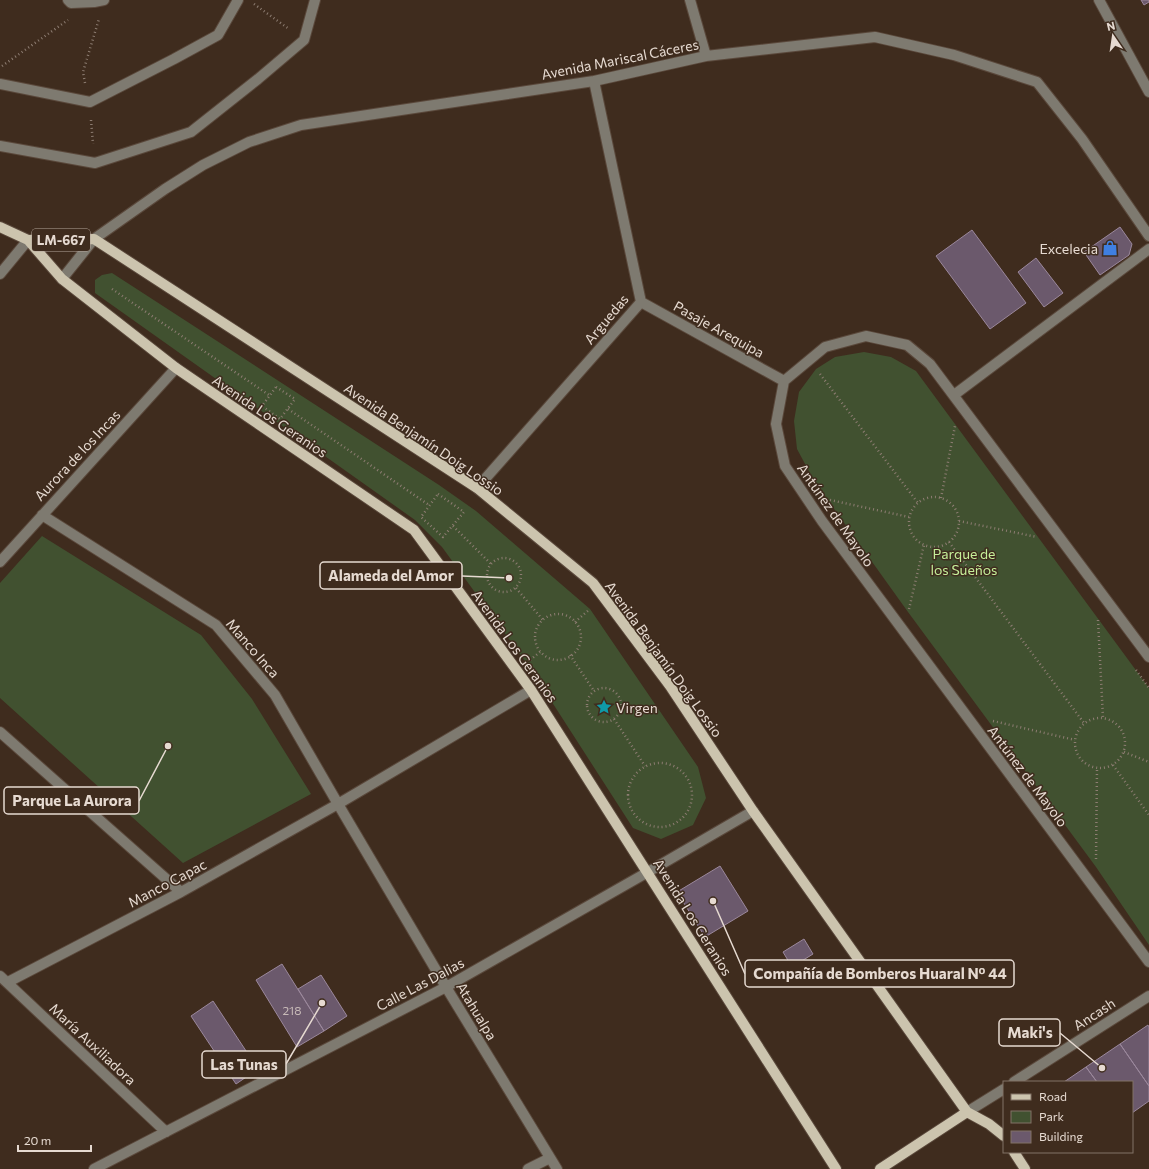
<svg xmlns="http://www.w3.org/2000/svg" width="1149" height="1169" font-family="Commissioner,sans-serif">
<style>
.green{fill:#415130}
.building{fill:#6b596c;stroke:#9b889c}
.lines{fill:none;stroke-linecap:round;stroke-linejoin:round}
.minor-casing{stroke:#5a483b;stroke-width:12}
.major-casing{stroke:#5a483b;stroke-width:12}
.path{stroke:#8d7d72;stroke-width:2.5;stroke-dasharray:1 3;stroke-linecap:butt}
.minor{stroke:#7e7a70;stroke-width:10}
.major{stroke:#ccc4ae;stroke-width:10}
.labels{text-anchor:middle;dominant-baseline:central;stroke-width:3;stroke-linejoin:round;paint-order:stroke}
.number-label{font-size:12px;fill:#c7bab8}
.shield{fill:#3f2c1e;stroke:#b4a69b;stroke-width:1}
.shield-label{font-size:13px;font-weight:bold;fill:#e6dad1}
.street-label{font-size:14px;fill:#e6dad1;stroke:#3f2c1e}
.poi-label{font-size:14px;fill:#e6dad1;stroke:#3f2c1e;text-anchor:end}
.park-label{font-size:14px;fill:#c5ef99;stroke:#3f2c1e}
.leader{fill:none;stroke:#e6dad1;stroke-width:1.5}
.callout-dot{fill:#e6dad1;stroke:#3f2c1e;stroke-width:1.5}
.callout{fill:#3f2c1e;stroke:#e6dad1;stroke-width:1.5}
.callout-label{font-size:15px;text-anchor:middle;font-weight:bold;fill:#e6dad1}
</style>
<rect width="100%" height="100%" fill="#3f2c1e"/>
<path class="green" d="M112,273L439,485L476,511L590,609L698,767L706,798L693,825L661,839L633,828L530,668L442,547L415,520L95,293V280L102,275Z
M864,352L891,357L916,371L1149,688V945L1096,867L908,612L827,499L811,475L797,449L794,421L799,392L816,369L835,357Z
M42,536L201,635L252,699L311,794L183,863L0,698V583Z"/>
<path class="building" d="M1141,0H1149V2L1144,5Z
M1120,227L1132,244L1129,255L1100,275L1084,252Z
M972,230L1026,303L990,329L936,256Z
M1036,258L1063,293L1044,307L1018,272Z
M720,866L748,911L705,937L677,892Z
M804,939L813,954L792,967L783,952Z
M282,964L324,1031L297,1047L256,980Z
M321,975L347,1016L324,1031L298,989Z
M213,1001L258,1069L236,1084L191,1016Z
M1148,1025L1149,1027V1086L1120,1044Z
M1120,1044L1149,1086V1101L1132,1113V1082H1097L1086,1067Z
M1086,1067L1097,1082H1064Z"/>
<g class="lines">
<defs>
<path id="minor" d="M68,0L71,3L94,2L104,0
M690,0L706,56
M1099,0L1149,92
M0,84L90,102L174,59L218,35L238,0
M0,146L95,163L191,132L258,79L304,40L315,0
M0,274L28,240
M62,279L94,239L165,189L203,165L249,142L301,125L594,81L706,56L875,37L954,55L1037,82L1082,139L1149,236
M641,302L784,381
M954,395L1149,249
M477,488L641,302L594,81
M42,515L216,625L275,695L338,804L446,987L557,1169
M0,562L176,368
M1149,657L930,364L907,345L866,336L825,347L784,381L776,424L785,466L822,521L1149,962
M0,732L181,892
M0,976L166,1132
M8,982L181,892L338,804L531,690
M1014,1082L1149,996
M967,1112L1004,1089
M94,1169L446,987L648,872L753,811
M528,1169L550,1158"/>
<path id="major" d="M0,227L28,240L62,279L176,368L414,530L531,690L836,1169
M28,240L94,239L477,488L593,583L670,686L753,811L967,1112L989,1124L1004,1136
M1014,1152L1025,1169
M880,1169L967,1112"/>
</defs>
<use href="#minor" class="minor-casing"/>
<use href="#major" class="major-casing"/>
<path class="path" d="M254,4L289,29
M2,66L68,20
M85,83L83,72L99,19
M91,120L93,144
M112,289L269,395
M820,374L918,503
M276,387L295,399L280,419L262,406Z
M288,409L429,505
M438,494L464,512L443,537L421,517Z
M909 522a25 25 0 1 1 50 0a25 25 0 1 1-50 0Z
M941,498L955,426
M830,500L909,517
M959,521L1037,537
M453,526L491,564
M949,542L1084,723
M487 575a17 17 0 1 1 34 0a17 17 0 1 1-34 0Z
M516,588L543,620
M909,609L924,545
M535 637a23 23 0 1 1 46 0a23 23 0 1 1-46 0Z
M1098,620L1103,718
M575,622L590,609
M570,655L594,691
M530,660L540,652
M1136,670L1149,688
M587 705a17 17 0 1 1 34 0a17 17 0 1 1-34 0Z
M1075 743a25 25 0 1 1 50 0a25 25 0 1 1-50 0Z
M614,719L645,766
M993,721L1075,740
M1124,752L1149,762
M628 795a32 32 0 1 1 64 0a32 32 0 1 1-64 0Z
M1113,765L1149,815
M1096,859L1097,768"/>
<use href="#minor" class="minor"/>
<use href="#major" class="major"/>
</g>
<defs>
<symbol id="shop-bare" viewBox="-9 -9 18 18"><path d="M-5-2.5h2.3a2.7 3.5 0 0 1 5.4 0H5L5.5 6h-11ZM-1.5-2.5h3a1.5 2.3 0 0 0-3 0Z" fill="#3f7fe0" stroke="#3f2c1e" stroke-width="2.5" paint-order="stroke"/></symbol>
<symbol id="sight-bare" viewBox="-9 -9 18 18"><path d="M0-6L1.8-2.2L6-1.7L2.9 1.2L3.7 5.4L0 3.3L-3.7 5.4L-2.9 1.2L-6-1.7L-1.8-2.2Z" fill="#0f9aa8" stroke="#3f2c1e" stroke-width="2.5" paint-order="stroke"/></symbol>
</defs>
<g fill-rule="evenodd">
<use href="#shop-bare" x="1099" y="237" width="22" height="22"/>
<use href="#sight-bare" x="593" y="696" width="22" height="22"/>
</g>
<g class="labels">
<g class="number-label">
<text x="292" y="1010">218</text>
</g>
<rect class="shield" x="32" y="229" width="58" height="22" rx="3"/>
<g class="shield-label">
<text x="61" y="240">LM-667</text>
</g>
<g class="street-label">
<text transform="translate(620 59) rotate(-11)">Avenida Mariscal Cáceres</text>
<text transform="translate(606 319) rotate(-50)">Arguedas</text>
<text transform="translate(719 329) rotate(29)">Pasaje Arequipa</text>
<text transform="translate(270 416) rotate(34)">Avenida Los Geranios</text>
<text transform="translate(424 439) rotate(34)">Avenida Benjamín Doig Lossio</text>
<text transform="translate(77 455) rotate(-47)">Aurora de los Incas</text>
<text transform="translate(836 515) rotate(55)">Antúnez de Mayolo</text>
<text transform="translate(515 646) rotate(54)">Avenida Los Geranios</text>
<text transform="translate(253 648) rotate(49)">Manco Inca</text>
<text transform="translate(664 659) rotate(54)">Avenida Benjamín Doig Lossio</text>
<text transform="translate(1028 776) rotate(53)">Antúnez de Mayolo</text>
<text transform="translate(167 883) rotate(-28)">Manco Capac</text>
<text transform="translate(693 917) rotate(58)">Avenida Los Geranios</text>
<text transform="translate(420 984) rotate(-28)">Calle Las Dalias</text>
<text transform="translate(477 1011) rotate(59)">Atahualpa</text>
<text transform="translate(1094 1014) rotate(-33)">Ancash</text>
<text transform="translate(93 1044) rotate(43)">María Auxiliadora</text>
</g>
<g class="poi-label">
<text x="1098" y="248">Excelecia</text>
<text x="616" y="707" text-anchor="start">Virgen</text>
</g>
<g class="park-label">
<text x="964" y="553">Parque de<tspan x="964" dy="16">los Sueños</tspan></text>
</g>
</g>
<path class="leader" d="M509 578L462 576M168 746L139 801M713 901L745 974M1102 1068L1060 1033M322 1003L286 1064"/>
<g class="callout-dot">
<circle cx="509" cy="578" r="4"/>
<circle cx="168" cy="746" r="4"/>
<circle cx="713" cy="901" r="4"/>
<circle cx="1102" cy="1068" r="4"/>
<circle cx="322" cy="1003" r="4"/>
</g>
<g class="callout">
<rect x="320" y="562" width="142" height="27" rx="4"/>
<rect x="4" y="787" width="135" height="27" rx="4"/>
<rect x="745" y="960" width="269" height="27" rx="4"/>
<rect x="999" y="1019" width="61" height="27" rx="4"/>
<rect x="202" y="1051" width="84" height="27" rx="4"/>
</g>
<g class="callout-label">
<text x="391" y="581">Alameda del Amor</text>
<text x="72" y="806">Parque La Aurora</text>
<text x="880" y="979">Compañía de Bomberos Huaral Nº 44</text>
<text x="1030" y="1038">Maki's</text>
<text x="244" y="1070">Las Tunas</text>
</g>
<rect x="1003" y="1081" width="130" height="72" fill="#3f2c1e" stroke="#827266"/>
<rect x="1011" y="1094" width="20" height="6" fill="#ccc4ae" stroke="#827266"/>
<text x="1039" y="1101" font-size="12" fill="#e6dad1">Road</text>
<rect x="1011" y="1111" width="20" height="12" fill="#415130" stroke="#827266"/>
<text x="1039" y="1121" font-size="12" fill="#e6dad1">Park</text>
<rect x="1011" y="1131" width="20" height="12" fill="#6b596c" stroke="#827266"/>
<text x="1039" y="1141" font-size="12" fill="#e6dad1">Building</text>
<g transform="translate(1113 36) rotate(347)" stroke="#3f2c1e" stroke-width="3" paint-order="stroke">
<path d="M0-3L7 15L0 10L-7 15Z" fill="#e6dad1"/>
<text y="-6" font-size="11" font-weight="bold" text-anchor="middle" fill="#e6dad1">N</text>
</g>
<path d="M18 1145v6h73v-6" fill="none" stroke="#e6dad1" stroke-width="2"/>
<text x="24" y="1145" font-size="12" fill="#e6dad1" stroke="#3f2c1e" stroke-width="3" paint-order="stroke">20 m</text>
</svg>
